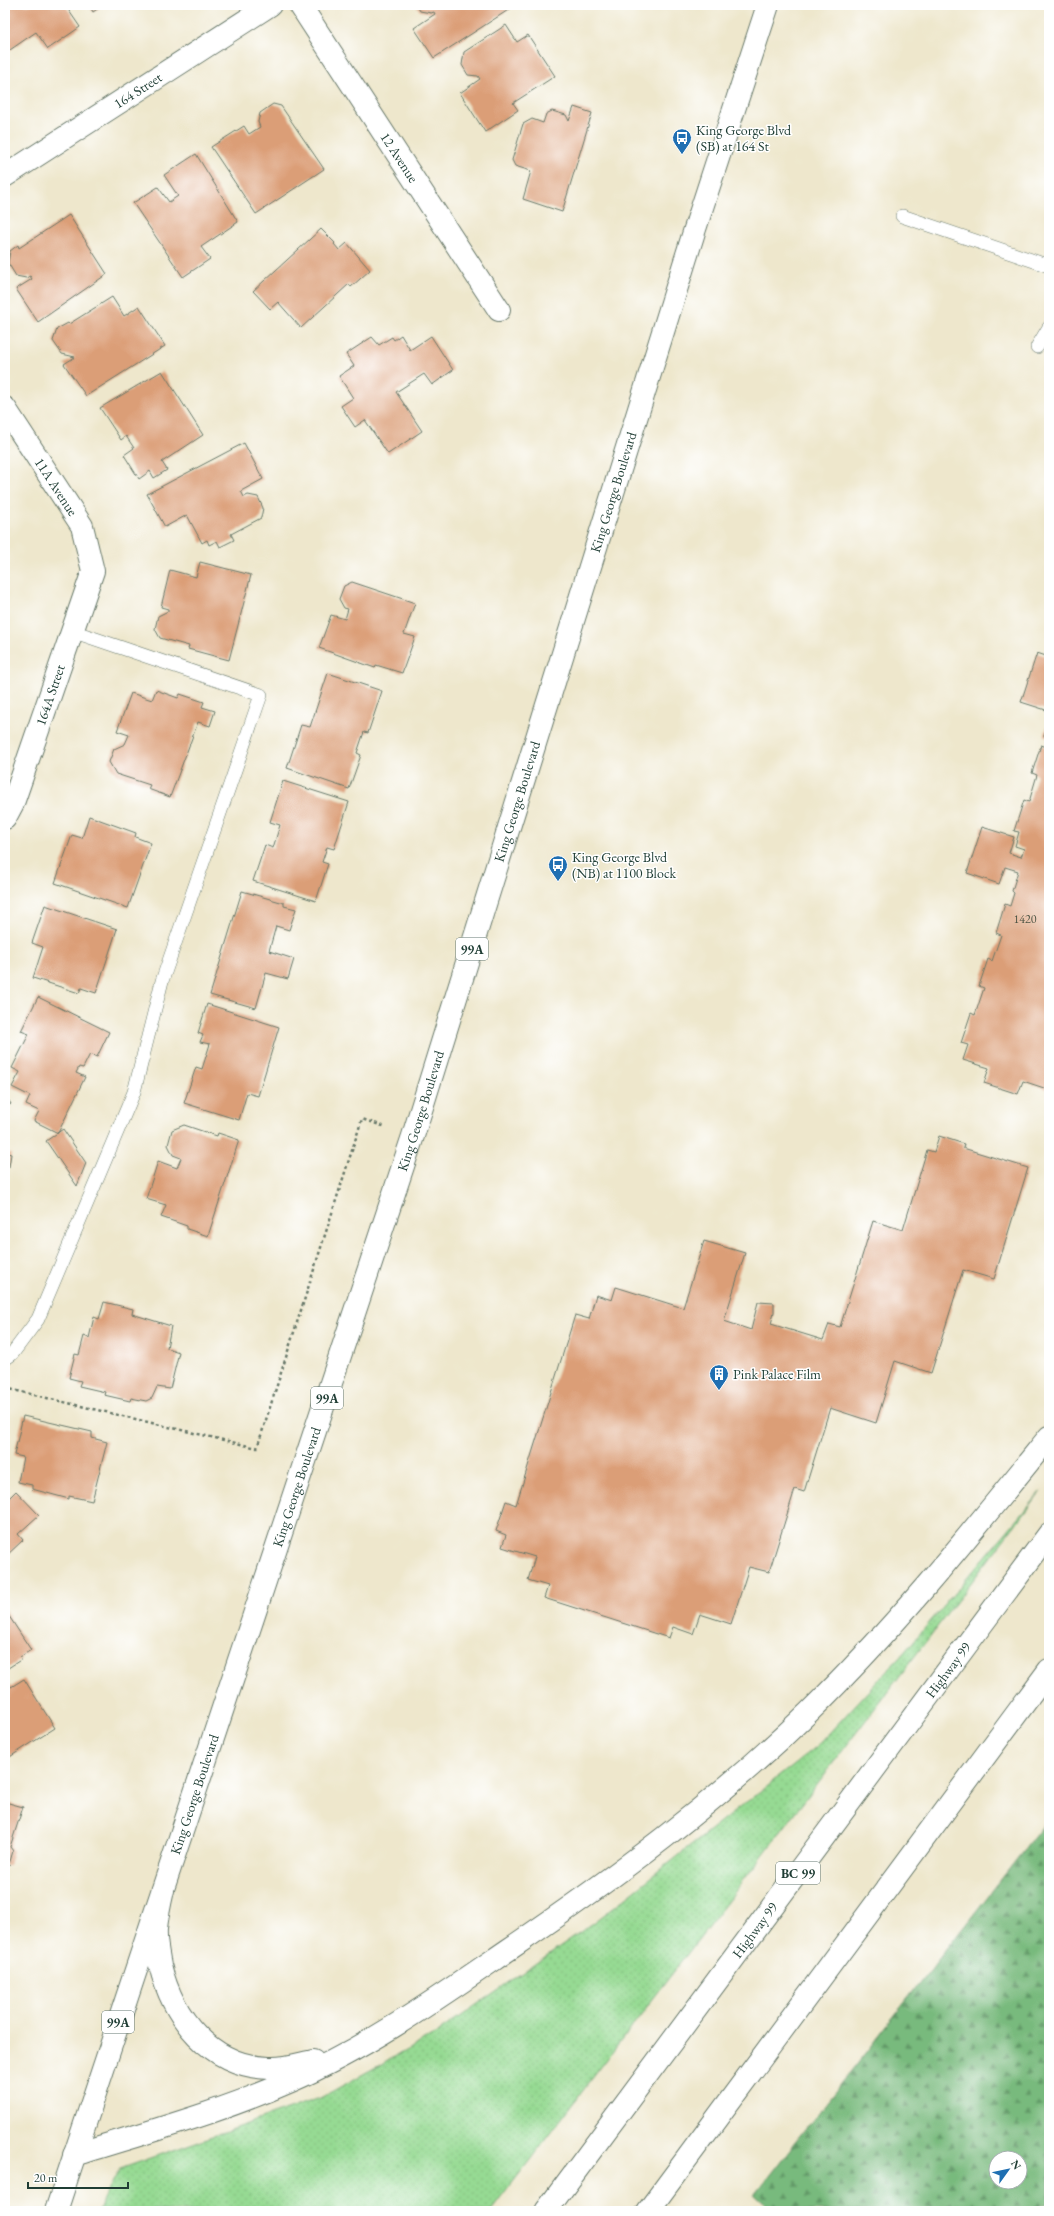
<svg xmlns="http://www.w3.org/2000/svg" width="1054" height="2216" font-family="'EB Garamond',serif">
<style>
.grass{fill:url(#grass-dots);stroke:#5a8c64}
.forest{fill:url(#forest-firs);stroke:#4c7c58;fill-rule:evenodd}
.building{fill:#db9e77}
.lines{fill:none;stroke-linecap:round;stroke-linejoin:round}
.lane-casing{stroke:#677869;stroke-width:14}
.street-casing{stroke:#677869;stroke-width:24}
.primary-casing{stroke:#677869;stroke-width:24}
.highway-casing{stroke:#677869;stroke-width:24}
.path{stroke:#677869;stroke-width:2.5;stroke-dasharray:3 3;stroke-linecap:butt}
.lane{stroke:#fff;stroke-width:13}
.street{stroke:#fff;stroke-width:22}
.primary{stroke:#fff;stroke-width:22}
.highway{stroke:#fff;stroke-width:22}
.labels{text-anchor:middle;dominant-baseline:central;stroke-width:3;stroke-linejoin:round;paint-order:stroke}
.number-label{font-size:12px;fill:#4e5545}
.shield{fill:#fff;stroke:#627771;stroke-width:1}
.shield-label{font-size:13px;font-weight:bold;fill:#1f3d34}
.street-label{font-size:14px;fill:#1f3d34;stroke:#fff}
.poi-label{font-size:14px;fill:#1f3d34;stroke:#fff;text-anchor:start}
</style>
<defs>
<pattern id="grass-dots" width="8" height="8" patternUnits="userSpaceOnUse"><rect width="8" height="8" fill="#96da93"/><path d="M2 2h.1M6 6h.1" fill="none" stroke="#81bc7f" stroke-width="1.8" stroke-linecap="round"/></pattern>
<pattern id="forest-firs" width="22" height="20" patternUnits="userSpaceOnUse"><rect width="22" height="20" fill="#78ba7d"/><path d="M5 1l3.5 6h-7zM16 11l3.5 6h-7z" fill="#629867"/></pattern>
</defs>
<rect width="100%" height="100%" fill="#fff"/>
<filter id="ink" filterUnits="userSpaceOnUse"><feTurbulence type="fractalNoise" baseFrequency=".025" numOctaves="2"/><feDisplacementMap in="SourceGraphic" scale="8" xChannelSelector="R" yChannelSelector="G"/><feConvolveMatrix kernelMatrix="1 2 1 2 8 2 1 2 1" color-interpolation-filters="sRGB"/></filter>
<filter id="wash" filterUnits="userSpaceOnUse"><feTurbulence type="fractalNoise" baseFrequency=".012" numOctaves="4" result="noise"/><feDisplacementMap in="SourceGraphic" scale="16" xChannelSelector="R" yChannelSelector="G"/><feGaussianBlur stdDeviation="0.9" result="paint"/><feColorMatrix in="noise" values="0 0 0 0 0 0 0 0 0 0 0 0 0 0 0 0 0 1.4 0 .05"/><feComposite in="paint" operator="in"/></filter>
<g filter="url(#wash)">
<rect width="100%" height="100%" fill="#eee7cc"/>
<path class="grass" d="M1041,1491L491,2211H99L103,2199L120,2169L320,2098L432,2036L596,1921L816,1747L901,1656Z"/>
<path class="forest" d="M1049,1818V2203L1025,2211H772L754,2195ZM996,2158H1020V2182H996Z"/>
<g id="blocks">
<path class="building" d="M5,5H65L80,27L48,49L36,32L7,52L5,49Z
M89,5H103L93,12Z
M416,5H516L434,58L414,28L435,14L434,12L431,13L420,11Z
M506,25L517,42L528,35L555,76L513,103L518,110L485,132L460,93L480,79L478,76L468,75L462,65L464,52Z
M273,104L281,106L324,169L256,214L211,147L244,126L249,134L260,127L258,122L260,113Z
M574,107L592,113L562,212L523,199L531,171L515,166L512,160L523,124L532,119L543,123L546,114L552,111L566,115L569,121Z
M196,154L238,222L201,247L210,259L183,277L133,203L158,187L169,202L178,196L164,175Z
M69,215L107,274L38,322L16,289L32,279L30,276L26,278L16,276L8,263L10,251L18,245L19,248Z
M321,229L335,243L334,244L339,250L347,243L370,270L351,287L349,284L301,328L278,302L270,309L253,291Z
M112,297L124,316L139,306L165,346L86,396L64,364L75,357L62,354L53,341L57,329L68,323L69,324Z
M401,335L410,350L431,336L453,370L432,385L424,374L396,392L422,431L388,454L365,420L355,427L341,406L353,398L339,376L354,366L346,354L372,337L379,345L392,337L394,340Z
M162,371L203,435L162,462L167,470L154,478L150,471L139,479L124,455L134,448L126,436L121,440L100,408Z
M244,443L263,479L241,491L244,497L248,495L258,497L263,508L261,518L231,534L234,540L220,547L217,541L209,545L207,540L202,543L187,515L165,527L147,494Z
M200,562L251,575L229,660L188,649L189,646L160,638L155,629L158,616L168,611V609L161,607L170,570L196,577Z
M352,582L415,603L404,634L415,637L402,673L376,665L375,668L319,648L331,615L345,619L348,609L344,608L339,599L344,586Z
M1037,653L1049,657V711L1021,702Z
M328,673L382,691L368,733L364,732L357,753L361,755L349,789L287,768L301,725L310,727Z
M156,690L178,698L180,694L204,702L202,707L215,711L210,726L198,722L170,797L148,789L150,785L116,774L109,762L114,749L125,744L129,735L117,731L131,693L152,700Z
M1049,721V737L1044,736Z
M1049,742V1081L1047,1089L1023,1081L1018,1094L984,1083L989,1068L963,1060L968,1045L961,1043L971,1013L975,1015L984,988L979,986L988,959L992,961L1001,935L996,933L1005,904L1010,906L1014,893L1012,891L1018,871L1005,867L999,884L967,873L982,827L1014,837L1009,853L1021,857L1024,849L1015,846L1019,832L1014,831L1024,800L1029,802L1037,775L1032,773L1041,745L1047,747Z
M283,781L349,802L334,849L327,847L322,862L328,864L316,901L253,881L265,845L273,848L280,825L270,822Z
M89,816L136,833L135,837L151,843L128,908L55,883L72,835L82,838Z
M242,891L284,903V906L296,909L289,930L276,926L269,951L294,959L288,979L266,973L256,1008L210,995Z
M45,905L117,929L96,993L81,988L79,993L33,978L43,947L32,943Z
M38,997L109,1032L97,1057L90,1054L83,1068L79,1067L76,1073L85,1077L58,1133L34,1121L39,1111L26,1105L30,1096L12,1087L20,1072L12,1068L29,1034L21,1031Z
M207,1004L279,1027L258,1096L247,1093L239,1120L184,1103L196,1067L202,1069L210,1044L200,1042L203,1035L198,1033Z
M5,1095L11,1104L8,1106L6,1128Z
M184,1125L217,1136L218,1133L239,1140L208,1236L187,1229V1226L161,1217L166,1205L146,1199L158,1161L177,1168L181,1158L173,1155L168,1145L172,1130Z
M63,1129L86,1163L77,1186L46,1141Z
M939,1136L964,1144L963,1148L1028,1168L994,1279L963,1270L931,1373L895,1361L876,1423L830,1408L804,1492L795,1489L769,1572L749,1567L731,1624L700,1614L693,1634L673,1627L669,1638L544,1598L548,1586L528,1580L535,1557L502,1547L506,1535L496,1531L506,1501L516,1505L575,1315L589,1319L596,1295L612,1300L616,1287L683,1308L704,1241L745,1253L724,1321L751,1330L758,1302L774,1303V1312L771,1324L823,1340L829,1324L840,1327L873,1221L903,1230L927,1150L934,1152Z
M5,1152L11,1154L9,1167L5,1165Z
M104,1302L133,1309L132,1314L171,1326L167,1348L179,1352L170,1389L157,1387L152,1398L146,1401L131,1398L130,1401L104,1395L105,1392L79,1386L81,1381L69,1378L75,1354L79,1355L84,1336L89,1338L94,1317L99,1319Z
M23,1416L92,1432V1438L107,1442L92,1501L69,1496V1499L32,1489V1485L18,1482L23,1457L14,1455Z
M16,1491L39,1515L18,1534L23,1540L5,1557V1498L7,1500Z
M5,1610L31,1650L20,1657L22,1659L5,1670Z
M24,1679L55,1728L5,1760V1685L8,1683L11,1687Z
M5,1802L23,1807L10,1847L13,1851L9,1865L5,1866Z"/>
</g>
</g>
<g filter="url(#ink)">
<use href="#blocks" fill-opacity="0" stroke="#677869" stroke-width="1"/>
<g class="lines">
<defs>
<path id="lane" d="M902,216L1049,266
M1037,347L1049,327
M5,1359L12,1354L38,1319L134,1092L162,981L261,695L72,631"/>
<g id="street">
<path id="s1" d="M300,5L499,310"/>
<path id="s2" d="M5,176L270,5"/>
<path id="s3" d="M5,408L82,526L93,571L13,803L5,818"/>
</g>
<g id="primary">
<path id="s4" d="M56,2211L413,1136L694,232L768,5"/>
</g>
<g id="highway">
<path d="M163,1890C160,1903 157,1916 156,1929C155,1941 158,1954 160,1965C173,2018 210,2066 269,2068C284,2069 299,2064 313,2061"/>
<path d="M74,2155C147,2132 221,2112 291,2081C369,2047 438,1998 508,1950C614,1878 717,1802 809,1712C896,1627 972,1532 1049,1437"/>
<path id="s5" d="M546,2211L1049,1534"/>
<path d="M648,2211L1049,1670"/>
</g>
</defs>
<use href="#lane" class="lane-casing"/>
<use href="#street" class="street-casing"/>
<use href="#primary" class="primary-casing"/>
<use href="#highway" class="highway-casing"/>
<path class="path" d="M5,1388L257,1448L362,1119L386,1127"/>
<use href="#lane" class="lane"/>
<use href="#street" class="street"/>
<use href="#primary" class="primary"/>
<use href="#highway" class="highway"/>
</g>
</g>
<defs>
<symbol id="bus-pin" viewBox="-11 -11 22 30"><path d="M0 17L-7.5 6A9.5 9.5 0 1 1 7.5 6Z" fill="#1f6fb2" stroke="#fff"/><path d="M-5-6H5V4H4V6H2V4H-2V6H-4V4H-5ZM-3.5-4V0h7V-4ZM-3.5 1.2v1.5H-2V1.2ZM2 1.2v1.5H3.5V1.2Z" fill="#fff"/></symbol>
<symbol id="building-pin" viewBox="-11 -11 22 30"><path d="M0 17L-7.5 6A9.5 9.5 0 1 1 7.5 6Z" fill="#1f6fb2" stroke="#fff"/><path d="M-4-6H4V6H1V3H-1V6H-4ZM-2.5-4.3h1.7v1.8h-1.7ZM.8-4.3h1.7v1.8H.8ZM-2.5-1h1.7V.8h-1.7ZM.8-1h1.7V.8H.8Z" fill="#fff"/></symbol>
</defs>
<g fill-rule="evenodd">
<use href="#bus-pin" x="671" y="127" width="22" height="30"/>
<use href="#bus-pin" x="547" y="854" width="22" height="30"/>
<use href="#building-pin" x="708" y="1363" width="22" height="30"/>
</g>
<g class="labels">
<g class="number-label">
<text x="1025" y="919">1420</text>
</g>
<g class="shield">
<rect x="456" y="938" width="32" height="22" rx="3"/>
<rect x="311" y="1387" width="32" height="22" rx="3"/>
<rect x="776" y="1862" width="44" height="22" rx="3"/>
<rect x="102" y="2011" width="32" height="22" rx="3"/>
</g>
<g class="shield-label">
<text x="472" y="949">99A</text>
<text x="327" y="1398">99A</text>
<text x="798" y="1873">BC 99</text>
<text x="118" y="2022">99A</text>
</g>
<g class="street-label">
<text stroke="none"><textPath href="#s2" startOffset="158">164 Street</textPath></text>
<text stroke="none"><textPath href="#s1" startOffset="182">12 Avenue</textPath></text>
<text stroke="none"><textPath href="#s3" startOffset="94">11A Avenue</textPath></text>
<text stroke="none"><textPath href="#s4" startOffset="1807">King George Boulevard</textPath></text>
<text transform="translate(50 695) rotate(-71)">164A Street</text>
<text stroke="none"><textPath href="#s4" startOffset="1483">King George Boulevard</textPath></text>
<text stroke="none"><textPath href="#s4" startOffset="1159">King George Boulevard</textPath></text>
<text stroke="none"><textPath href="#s4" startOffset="763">King George Boulevard</textPath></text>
<text stroke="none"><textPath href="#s5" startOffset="674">Highway 99</textPath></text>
<text stroke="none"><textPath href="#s4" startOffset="439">King George Boulevard</textPath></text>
<text stroke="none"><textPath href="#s5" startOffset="350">Highway 99</textPath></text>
</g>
<g class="poi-label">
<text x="696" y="130">King George Blvd<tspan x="696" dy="16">(SB) at 164 St</tspan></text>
<text x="572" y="857">King George Blvd<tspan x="572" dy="16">(NB) at 1100 Block</tspan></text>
<text x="733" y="1374">Pink Palace Film</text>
</g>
</g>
<rect width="1054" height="2216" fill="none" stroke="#fff" stroke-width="20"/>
<g transform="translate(1008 2170) rotate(57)"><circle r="19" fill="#ffffff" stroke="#a5b1ae"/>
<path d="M0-3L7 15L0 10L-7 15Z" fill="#1f6fb2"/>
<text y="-6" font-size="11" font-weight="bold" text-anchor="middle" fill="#1f3d34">N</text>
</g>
<path d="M28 2182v6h100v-6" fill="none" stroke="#1f3d34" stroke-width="2"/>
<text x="34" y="2182" font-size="12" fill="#1f3d34" stroke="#ffffff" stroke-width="3" paint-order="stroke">20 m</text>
</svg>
